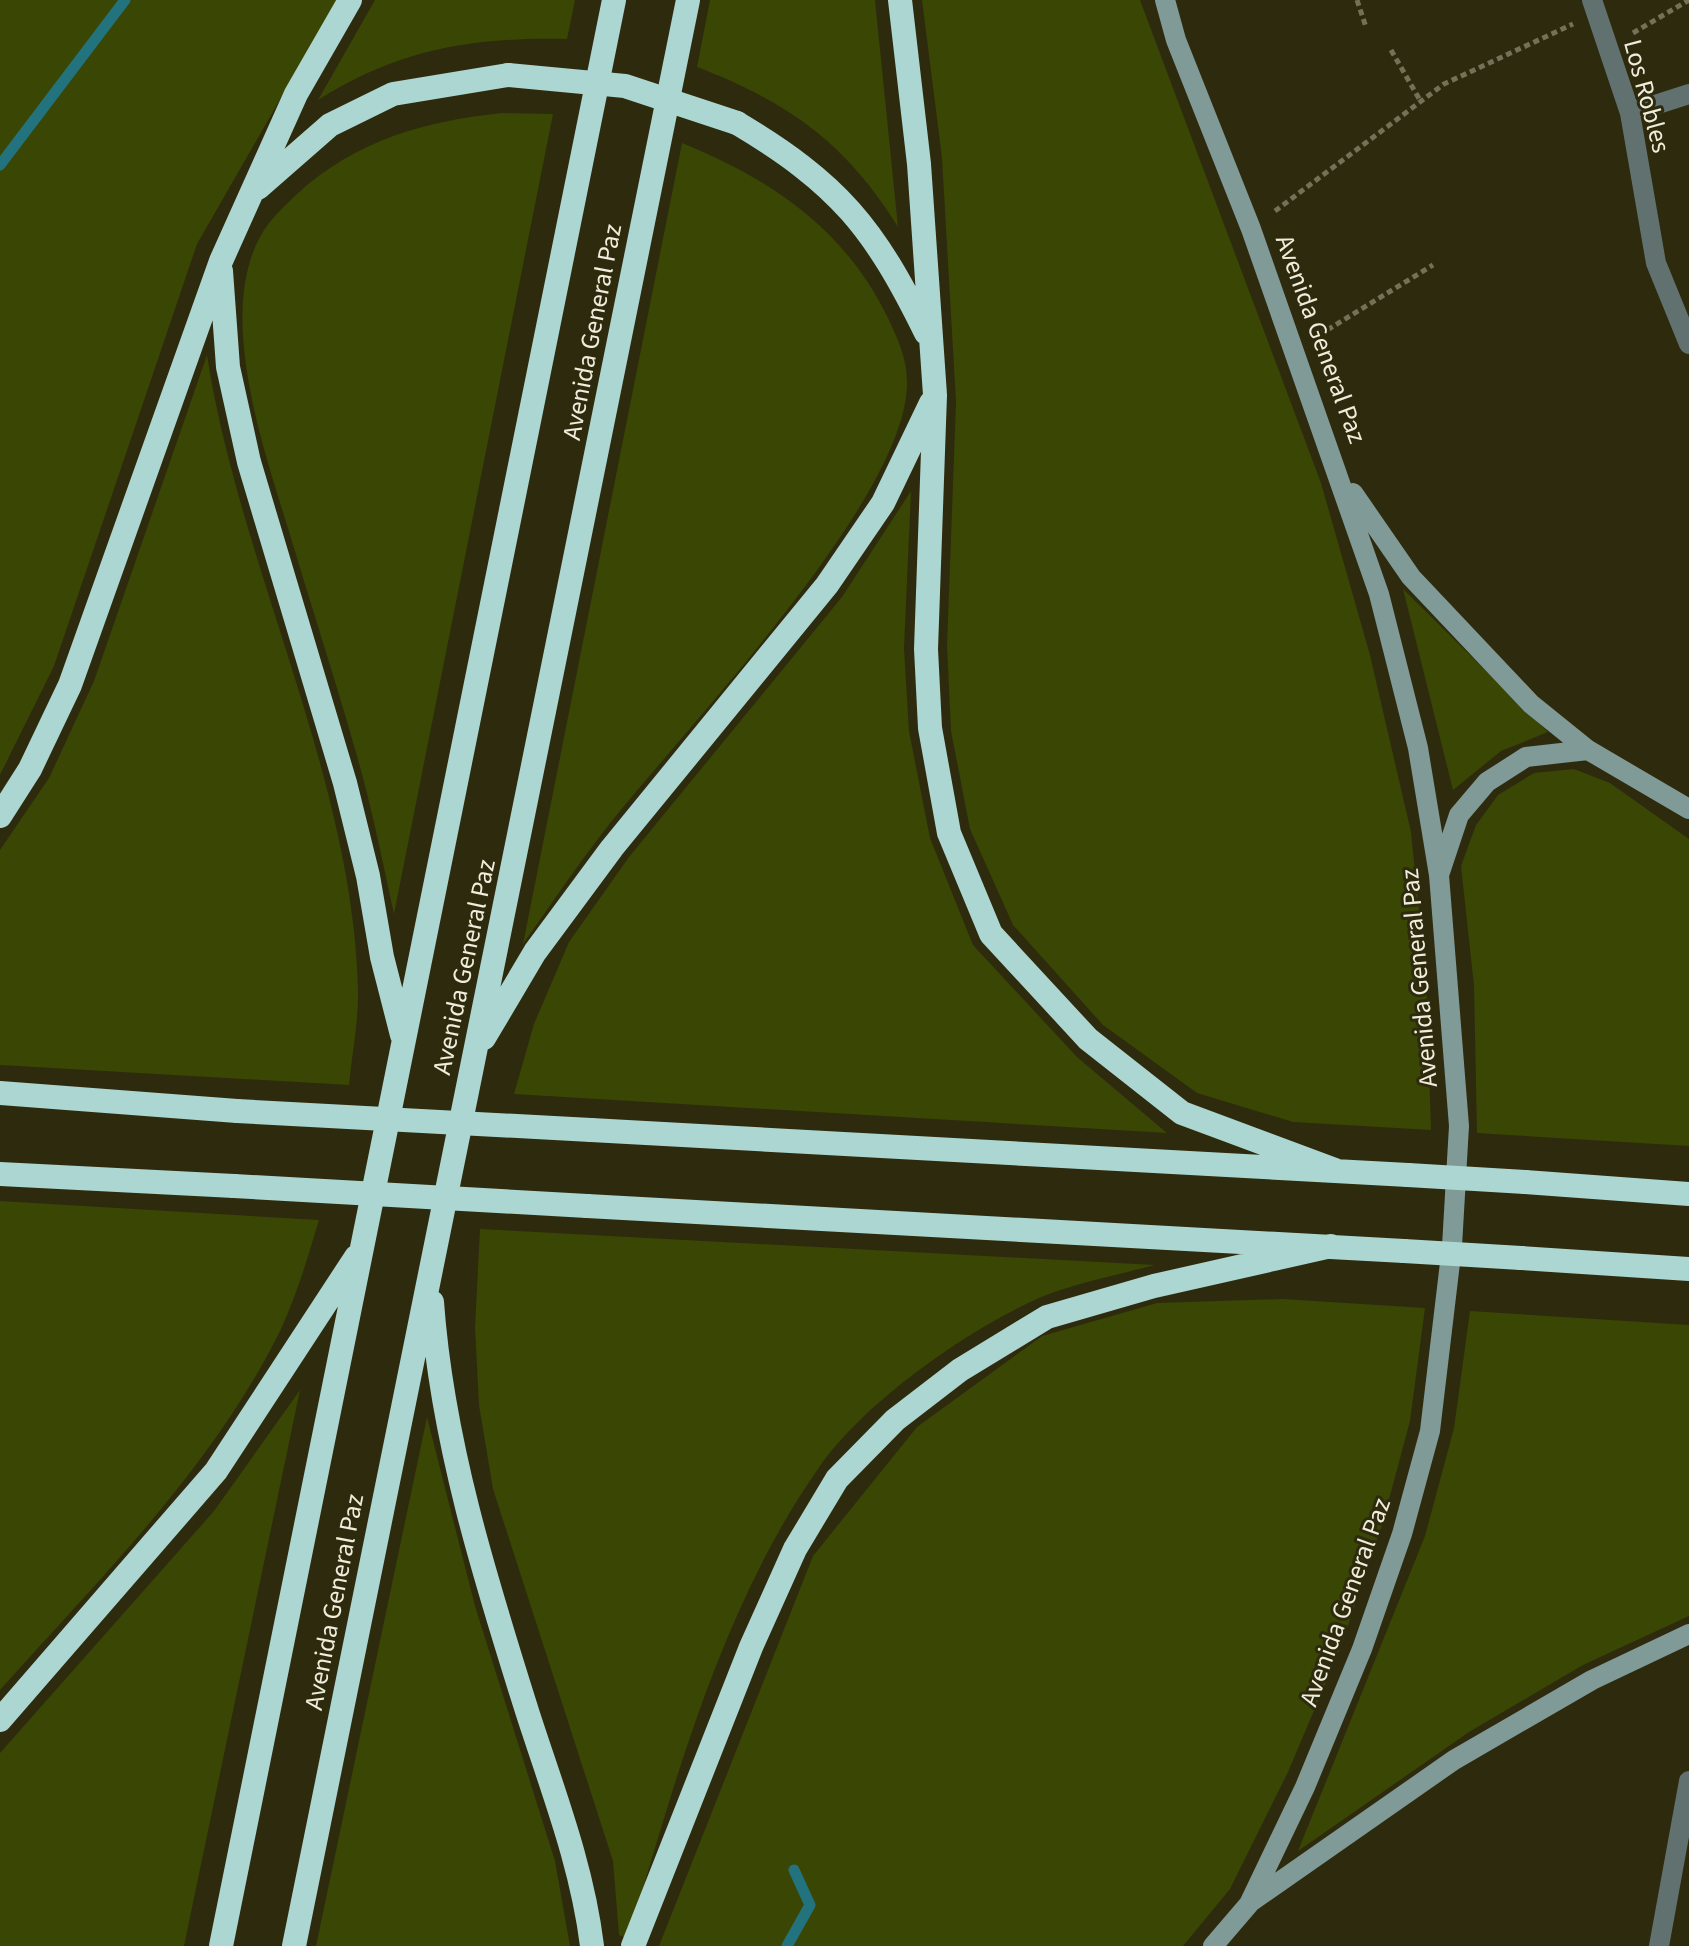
<svg xmlns="http://www.w3.org/2000/svg" width="1689" height="1946" font-family="'Source Sans 3',sans-serif">
<style>
.green{fill:#394604}
.lines{fill:none;stroke-linecap:round;stroke-linejoin:round}
.stream{stroke:#23737f;stroke-width:11}
.path{stroke:#757159;stroke-width:5;stroke-dasharray:6 4;stroke-linecap:butt}
.street{stroke:#61716f;stroke-width:20}
.secondary{stroke:#7f9a97;stroke-width:20}
.highway{stroke:#acd6d1;stroke-width:24}
.highway-bridge{stroke:#acd6d1;stroke-width:24}
.labels{text-anchor:middle;dominant-baseline:central;stroke-width:6;stroke-linejoin:round;paint-order:stroke}
.street-label{font-size:26px;fill:#efeddc;stroke:#2e2a0d}
</style>
<rect width="100%" height="100%" fill="#2e2a0d"/>
<path class="green" d="M0,0H337L197,244L54,666L0,775Z
M375,0H575L567,39C473,37 399,49 318,100Z
M710,0H875L898,227C846,143 788,102 697,67Z
M922,0H1140L1321,483L1370,655L1411,832L1426,977L1431,1130L1293,1122L1197,1093L1103,1025L1013,925L970,829L951,731L947,646L956,402L942,158Z
M502,113L553,114L394,914C384,869 375,823 363,778C343,704 319,631 297,558C272,472 217,332 256,245C265,224 281,209 297,194C356,140 425,121 502,113Z
M682,143C771,179 845,229 888,318C897,337 907,358 907,381C910,497 679,734 604,831C576,867 550,906 523,944Z
M207,355C240,567 352,774 358,988C359,1020 352,1053 349,1085L0,1065V850L49,778L94,681Z
M911,491L904,648L909,731L930,838L973,945L1077,1057L1167,1133L514,1094L534,1024L569,942L629,857L842,597Z
M1403,589L1548,732L1501,751L1453,790Z
M1574,769L1610,783L1689,839V1146L1477,1133L1474,986L1461,866L1476,825L1498,795L1534,773Z
M0,1201L319,1220C308,1257 297,1294 281,1329C214,1466 101,1577 0,1690Z
M480,1229L1155,1265C1118,1275 1075,1283 1039,1298C967,1330 866,1401 820,1466C722,1605 676,1778 628,1939L619,1935L613,1861L493,1489L479,1405L475,1327Z
M1283,1299L1425,1308L1410,1421L1383,1522L1340,1649L1288,1772L1230,1889L1183,1946H659L813,1556L917,1427L1042,1336L1157,1303Z
M1470,1311L1689,1325V1616L1583,1665L1469,1732L1298,1851L1425,1536L1454,1428Z
M300,1390L184,1946H0V1753L214,1511Z
M427,1417L475,1606L555,1861L570,1946H316Z"/>
<g class="lines">
<path class="stream" d="M0,165L125,0
M787,1946L810,1905L794,1870"/>
<path class="path" d="M1357,0L1366,27
M1633,33L1689,0
M1391,50L1421,102
M1275,211L1444,84L1573,24
M1319,335L1433,265"/>
<path class="street" d="M1592,0L1630,113L1656,263L1689,344
M1630,113L1689,94
M1659,1946L1689,1781"/>
<path class="secondary" d="M1165,0L1176,40L1251,229L1379,594L1418,748L1439,875L1459,1126L1452,1246L1430,1431L1402,1534L1362,1649L1305,1787L1249,1904L1213,1946
M1353,493L1411,577L1531,704L1588,750L1689,809
M1440,872L1459,815L1487,782L1526,757L1588,750
M1252,1901L1454,1760L1592,1680L1689,1634"/>
<path class="highway" d="M900,0L919,164L935,395L926,649L930,728L949,833L991,934L1088,1039L1182,1113L1335,1170
M737,123C839,184 874,227 926,333
M258,188L330,125L393,94L508,75
M221,271L228,367L249,462L345,783L368,876L382,957L402,1035
M0,816L30,769L70,685L221,261L296,94L350,0
M484,1038L535,952L612,848L827,585L883,503L931,403
M0,1093L237,1111
M591,1130L1408,1175
M0,1174L234,1186
M1525,1182L1689,1194
M587,1206L1404,1251
M1521,1258L1689,1269
M432,1302C442,1441 485,1578 527,1711C552,1789 582,1864 592,1946
M0,1720L216,1471L356,1257
M221,1946L614,0
M294,1946L688,0
M633,1946L751,1647L795,1549L837,1479L895,1420L960,1370L1047,1317L1154,1286L1331,1246"/>
<path class="highway-bridge" d="M508,75L625,86L737,123
M237,1111L591,1130
M1408,1175L1525,1182
M234,1186L587,1206
M1404,1251L1521,1258"/>
</g>
<g class="labels">
<g class="street-label">
<text transform="translate(1647 96) rotate(75)">Los Robles</text>
<text transform="translate(592 332) rotate(-79)">Avenida General Paz</text>
<text transform="translate(1321 339) rotate(70)">Avenida General Paz</text>
<text transform="translate(464 967) rotate(-78)">Avenida General Paz</text>
<text transform="translate(1419 978) rotate(-95)">Avenida General Paz</text>
<text transform="translate(334 1602) rotate(-79)">Avenida General Paz</text>
<text transform="translate(1345 1602) rotate(-70)">Avenida General Paz</text>
</g>
</g>
</svg>
